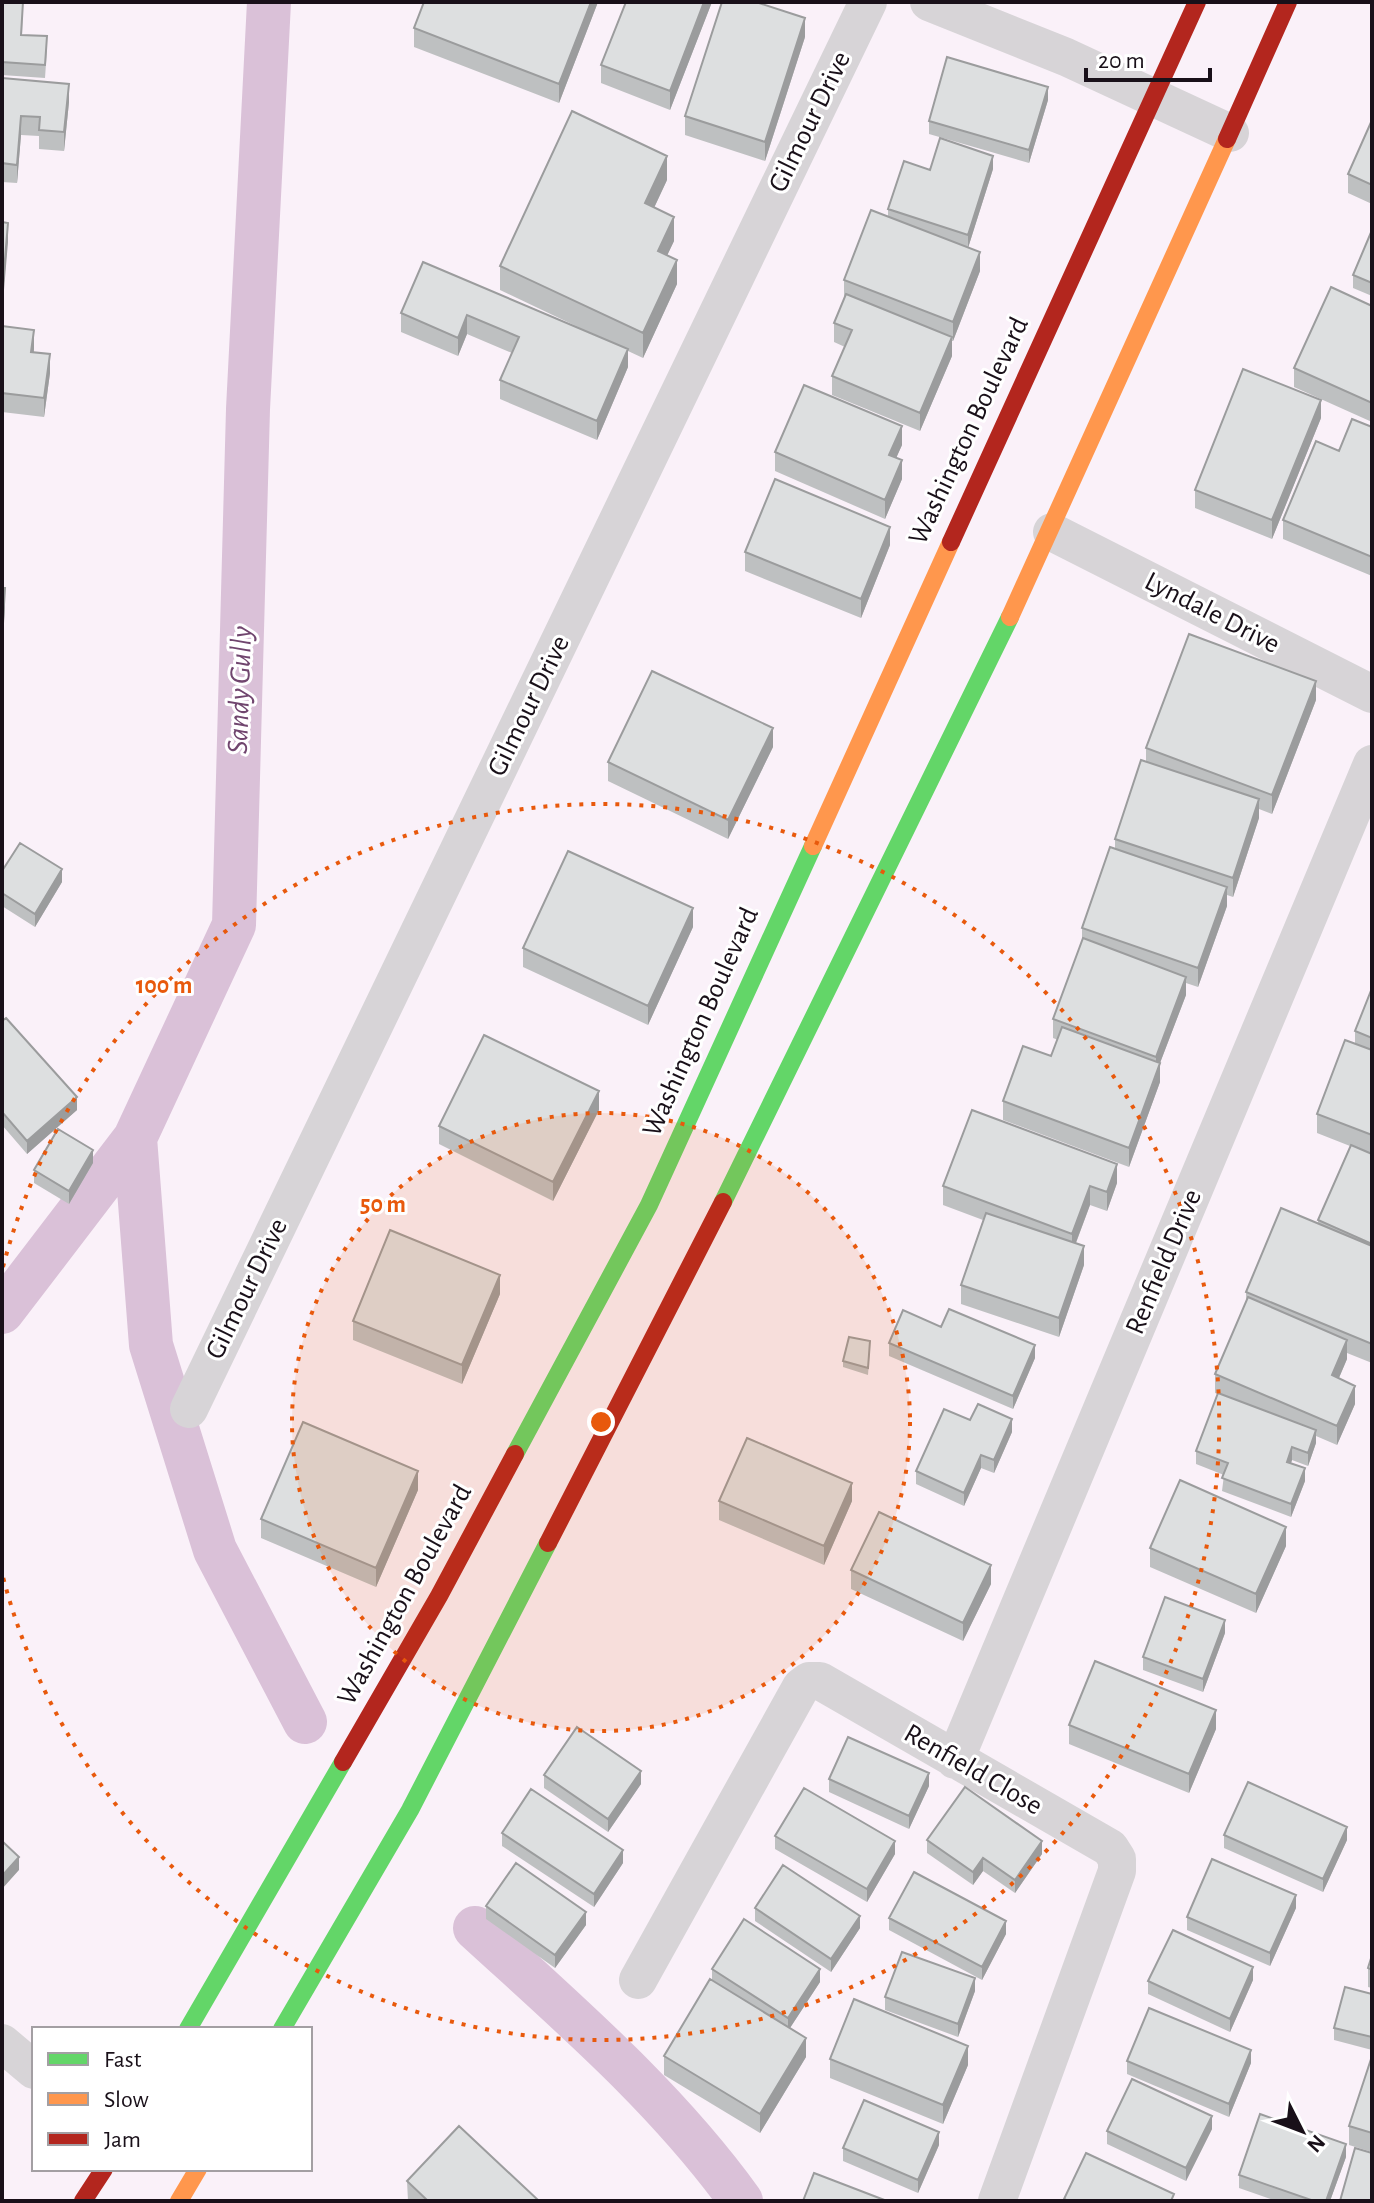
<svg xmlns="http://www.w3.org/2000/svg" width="1374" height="2203" font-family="'Alegreya Sans',sans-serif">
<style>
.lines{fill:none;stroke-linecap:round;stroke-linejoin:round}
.canal{stroke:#dac1d8;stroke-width:44}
.street{stroke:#d7d4d7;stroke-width:38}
.fast{stroke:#63d668;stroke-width:18}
.slow{stroke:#ff974d;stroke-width:18}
.jam{stroke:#b3261e;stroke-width:18}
.wall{fill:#bec0c1}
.shaded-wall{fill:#9b9c9d}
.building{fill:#dddfe0;stroke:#9b9c9d;stroke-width:2}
.ring{fill:none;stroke:#e8590c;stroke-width:4;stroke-dasharray:4 8}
.labels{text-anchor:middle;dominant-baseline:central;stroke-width:6;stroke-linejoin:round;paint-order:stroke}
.street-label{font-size:28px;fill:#191019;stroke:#fff}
.water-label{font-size:30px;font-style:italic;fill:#70456e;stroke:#fff}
.centre{fill:#e8590c;stroke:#fff;stroke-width:4}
.ring-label{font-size:24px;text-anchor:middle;font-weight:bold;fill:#e8590c;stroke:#fff;stroke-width:6;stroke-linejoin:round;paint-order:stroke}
</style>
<rect width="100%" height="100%" fill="#faf1f9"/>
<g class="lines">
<path class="canal" d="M135,1138L151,1345L215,1550L305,1722
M2,1312L135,1138L234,925L248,409L269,2
M475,1928C569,2014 666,2097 741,2201"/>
<path class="street" d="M929,2L1066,57L1230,133
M1052,532L1372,694
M189,1409L868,2
M955,1760L1372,764
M638,1980L801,1687L809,1681H820L1110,1848L1117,1859V1871L997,2201
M2,2043L34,2070"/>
<path class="fast" d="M723,1202L1010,617
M515,1454L649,1205L813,846
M188,2029L343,1762
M282,2029L410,1810L548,1543"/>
<path class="slow" d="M1010,617L1227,139
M813,846L951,542
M179,2201L198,2169"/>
<path class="jam" d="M1227,139L1288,2
M951,542L1197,2
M548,1543L723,1202
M343,1762L439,1596L515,1454
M83,2201L104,2169"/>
</g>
<path class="wall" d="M2,2H23L22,35L47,49L45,78L2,75Z
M598,2L559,103L414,47V28Z
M626,2H712L670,110L601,83V65Z
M805,37L765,161L685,135V116Z
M2,78L69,102L64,151L39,149V136L21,135L17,183L2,182Z
M1048,100L1029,163L929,134V121Z
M1372,120V204L1348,193V174Z
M993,169L968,248L980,271L953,341H952V356L920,431L832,395V376L845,347L834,342V323L844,299V280L888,216V209L930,170Z
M667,180L654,208L674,241L667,255L677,284L643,358L628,351V367L597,440L500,399V380L512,353L467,334L458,356L401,332V313L423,262L580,328L500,290V266Z
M1372,230V296L1353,288V275Z
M1372,306V422L1294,387V368Z
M2,326L34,349V352L50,373L44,417L2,412Z
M1321,418L1272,539L1195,508V490Z
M1372,427V576L1283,539V520L1339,451Z
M902,445L896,458L902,479L885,519L775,471V452Z
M890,545L861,618L745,571V552Z
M1316,700L1272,814L1259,809V818L1233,897L1227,895V906L1198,987L1186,983V995L1160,1063V1082L1129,1167L1003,1120V1101L1051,1056L1058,1040L1053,1038V1019L1082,943V928L1115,849V839L1146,762V748Z
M773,747L728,839L608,781V762Z
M2,871L62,882L35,927L2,906Z
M693,927L648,1025L523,967V948Z
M1372,988V1363L1347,1353V1359L1339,1378L1355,1404L1337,1445L1316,1436V1443L1308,1466L1292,1460L1291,1463L1305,1481L1291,1517L1222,1491L1224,1475L1196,1464V1451L1218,1394L1215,1393V1374L1246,1302V1292L1318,1224V1220L1350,1146L1317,1133V1114L1355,1044V1031Z
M2,1021L77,1110L27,1154L2,1125Z
M599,1110L553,1201L439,1144V1126Z
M93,1163L69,1204L34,1183V1170Z
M1117,1183L1107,1211L1090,1205L1076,1243L1084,1265L1059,1337L961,1304V1285L983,1220L943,1205V1186Z
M500,1294L462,1384L353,1340V1321Z
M941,1327L1035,1358L1013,1409L889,1356V1343Z
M870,1347L868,1375L843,1367V1361Z
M970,1420L1012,1432L994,1473L981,1468L964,1506L916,1484V1471Z
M418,1490L376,1587L261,1538V1519Z
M719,1501H852L824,1565L719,1520Z
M1286,1546L1256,1613L1150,1567V1548Z
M851,1570L991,1584L963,1641L851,1589Z
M1225,1633L1203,1692L1143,1670V1657Z
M1069,1725L1216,1729L1189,1793L1069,1744Z
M544,1775L641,1784L608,1832L544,1788Z
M829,1779L929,1786L909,1829L829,1792Z
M502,1833L623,1863L594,1907L502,1846Z
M1224,1835L1347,1840L1323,1892L1224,1848Z
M775,1836L895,1854L867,1902L775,1849Z
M927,1840L1042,1854L1015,1893L983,1871L973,1885L927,1853Z
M486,1906L586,1925L555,1968L486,1919Z
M755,1908L860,1928L831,1972L755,1921Z
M1296,1908L1270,1966L1187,1930V1917Z
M889,1918L1006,1934L982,1980L889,1930Z
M1372,1955V1988L1368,1987V1968Z
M712,1969L820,1982L790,2028L806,2057L760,2133L664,2075V2056L712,1981Z
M1253,1980L1230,2032L1148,1994V1981Z
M975,1991L958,2037L885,2010V1997Z
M1372,1994V2050L1334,2040V2028Z
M1372,2056V2152L1349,2145V2126Z
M830,2059L968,2065L943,2124L830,2078Z
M1127,2061L1251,2063L1229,2117L1127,2074Z
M1212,2129L1186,2181L1107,2144V2131Z
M939,2145L918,2193L843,2161V2148Z
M1346,2157L1330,2201H1276L1239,2188V2175Z
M407,2181L538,2201H408Z"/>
<path class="shaded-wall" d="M591,2H598L559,103V84Z
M704,2H712L670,110V91Z
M805,18V37L765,161V142Z
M69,84V102L64,151V132Z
M1048,87V100L1029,163V150Z
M21,116V135L17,183V165Z
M667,156V180L645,227V203Z
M993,156V169L968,248V235Z
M674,217V241L658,275V251Z
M8,223V242L3,302V283Z
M980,252V271L953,341V322Z
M677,260V284L643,358V333Z
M467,315V334L458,356V338Z
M34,330V349L31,371V352Z
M952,337V356L920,431V413Z
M628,349V367L597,440V421Z
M50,354V373L44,417V398Z
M1321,400V418L1272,539V520Z
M902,426V445L889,474V455Z
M902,460V479L885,519V500Z
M890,527V545L861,618V599Z
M5,588V607L2,656V637Z
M1316,681V700L1272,814V795Z
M773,728V747L728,839V820Z
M1259,799V818L1233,897V878Z
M62,869V882L35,927V914Z
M1227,887V906L1198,987V968Z
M693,908V927L648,1025V1006Z
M1186,977V995L1160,1063V1082L1129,1167V1148L1156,1076V1057Z
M599,1091V1110L553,1201V1182Z
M77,1097V1110L27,1154V1141Z
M93,1150V1163L69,1204V1191Z
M1117,1164V1183L1107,1211V1192Z
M1090,1186V1205L1072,1253V1234Z
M1084,1246V1265L1059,1337V1318Z
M500,1275V1294L462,1384V1365Z
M1347,1340V1359L1332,1394V1375Z
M1035,1345V1358L1013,1409V1396Z
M1355,1386V1404L1337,1445V1426Z
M1012,1419V1432L994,1473V1460Z
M1316,1430V1443L1308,1466V1453Z
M1292,1447V1460L1287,1475V1462Z
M981,1455V1468L964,1506V1493Z
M1305,1468V1481L1291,1517V1504Z
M418,1471V1490L376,1587V1568Z
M852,1483V1501L824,1565V1546Z
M1286,1527V1546L1256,1613V1594Z
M991,1565V1584L963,1641V1623Z
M1225,1620V1633L1203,1692V1679Z
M1216,1710V1729L1189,1793V1774Z
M641,1771V1784L608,1832V1819Z
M929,1773V1786L909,1829V1816Z
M1347,1827V1840L1323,1892V1879Z
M895,1841V1854L867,1902V1889Z
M1042,1841V1854L1015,1893V1880Z
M623,1850V1863L594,1907V1894Z
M19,1857V1870L2,1889V1876Z
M983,1858V1871L973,1885V1872Z
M1296,1895V1908L1270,1966V1953Z
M586,1912V1925L555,1968V1955Z
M860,1916V1928L831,1972V1959Z
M1006,1921V1934L982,1980V1967Z
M1253,1967V1980L1230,2032V2019Z
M820,1969V1982L788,2031V2018Z
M975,1978V1991L958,2037V2024Z
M806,2038V2057L760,2133V2114Z
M968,2046V2065L943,2124V2105Z
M1251,2050V2063L1229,2117V2104Z
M1212,2116V2129L1186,2181V2168Z
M939,2132V2145L918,2193V2180Z
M1346,2144V2157L1330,2201H1326Z"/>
<path class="building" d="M2,2H23L21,35L47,36L45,65L2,62Z
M424,2H591L559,84L414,28Z
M626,2H704L670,91L601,65Z
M722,2H756L805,18L765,142L685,116Z
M947,57L1048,87L1029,150L929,121Z
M2,78L69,84L64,132L39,130L40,117L21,116L17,165L2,163Z
M572,111L667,156L645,203L674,217L658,251L677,260L643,333L500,266Z
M1372,120V185L1348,174Z
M940,138L993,156L968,235L888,209L904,161L930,170Z
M871,210L980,252L953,322L844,280Z
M2,222L8,223L3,283H2Z
M1372,230V283L1353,275Z
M423,262L628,349L597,421L500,380L519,337L467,315L458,338L401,313Z
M1331,287L1372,306V403L1294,368Z
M846,294L952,337L920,413L832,376L852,330L834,323Z
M2,326L34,330L31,352L50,354L44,398L2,393Z
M1243,369L1321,400L1272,520L1195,490Z
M804,385L902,426L889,455L902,460L885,500L775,452Z
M1352,419L1372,427V557L1283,520L1316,441L1339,451Z
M775,479L890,527L861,599L745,552Z
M2,588H5L2,637Z
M1189,634L1316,681L1272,795L1146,748Z
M652,671L773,728L728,820L608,762Z
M1141,760L1259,799L1233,878L1115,839Z
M20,843L62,869L35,914L2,893V871Z
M1110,847L1227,887L1198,968L1082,928Z
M568,851L693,908L648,1006L523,948Z
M1083,938L1186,977L1156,1057L1053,1019Z
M1372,988V1038L1355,1031Z
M6,1018L77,1097L27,1141L2,1112V1021Z
M1062,1027L1160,1063L1129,1148L1003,1101L1023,1046L1051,1056Z
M484,1035L599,1091L553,1182L439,1126Z
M1345,1040L1372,1050V1135L1317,1114Z
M972,1110L1117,1164L1107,1192L1090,1186L1072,1234L943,1186Z
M58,1129L93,1150L69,1191L34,1170Z
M1351,1145L1372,1154V1244L1318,1220Z
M1281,1208L1372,1246V1344L1246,1292Z
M986,1213L1084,1246L1059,1318L961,1285Z
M390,1230L500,1275L462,1365L353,1321Z
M1248,1297L1347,1340L1332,1375L1355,1386L1337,1426L1215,1374Z
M949,1309L1035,1345L1013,1396L889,1343L903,1310L941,1327Z
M849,1337L870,1341L868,1368L843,1361Z
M1218,1393L1316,1430L1308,1453L1292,1447L1287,1462L1305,1468L1291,1504L1222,1478L1228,1463L1196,1451Z
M978,1404L1012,1419L994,1460L981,1455L964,1493L916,1471L944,1409L970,1420Z
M303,1422L418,1471L376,1568L261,1519Z
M747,1438L852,1483L824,1546L719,1501Z
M1180,1480L1286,1527L1256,1594L1150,1548Z
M879,1512L991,1565L963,1623L851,1570Z
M1165,1597L1225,1620L1203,1679L1143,1657Z
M1095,1661L1216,1710L1189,1774L1069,1725Z
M577,1727L641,1771L608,1819L544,1775Z
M848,1737L929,1773L909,1816L829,1779Z
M1248,1782L1347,1827L1323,1879L1224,1835Z
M965,1787L1042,1841L1015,1880L983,1858L973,1872L927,1840Z
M804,1788L895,1841L867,1889L775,1836Z
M531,1789L623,1850L594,1894L502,1833Z
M2,1841L19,1857L2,1876Z
M1212,1859L1296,1895L1270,1953L1187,1917Z
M516,1863L586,1912L555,1955L486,1906Z
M783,1865L860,1916L831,1959L755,1908Z
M914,1872L1006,1921L982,1967L889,1918Z
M744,1919L820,1969L788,2018L712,1969Z
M1173,1930L1253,1967L1230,2019L1148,1981Z
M902,1952L975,1978L958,2024L885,1997Z
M1372,1955V1970L1368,1968Z
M710,1979L806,2038L760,2114L664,2056Z
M1345,1987L1372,1994V2037L1334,2028Z
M854,1999L968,2046L943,2105L830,2059Z
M1149,2008L1251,2050L1229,2104L1127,2061Z
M1372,2056V2133L1349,2126Z
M1132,2079L1212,2116L1186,2168L1107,2131Z
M864,2100L939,2132L918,2180L843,2148Z
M1260,2114L1346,2144L1326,2201H1314L1239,2175Z
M459,2126L538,2200L537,2201H428L407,2181Z
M1355,2148L1372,2153V2201H1340Z
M1086,2153L1174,2194L1171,2201H1068L1064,2199Z
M814,2173L887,2201H803Z"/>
<circle cx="601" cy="1422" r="309" fill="#e8590c" fill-opacity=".12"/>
<g class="ring">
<circle cx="601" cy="1422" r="309"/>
<path d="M3 1267A618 618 0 1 1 3 1577"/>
</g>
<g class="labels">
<g class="street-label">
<text transform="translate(810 122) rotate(-64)">Gilmour Drive</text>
<text transform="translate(969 431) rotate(-65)">Washington Boulevard</text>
<text transform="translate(1212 613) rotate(27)">Lyndale Drive</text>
<text transform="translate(529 706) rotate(-64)">Gilmour Drive</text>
<text transform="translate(701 1022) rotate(-66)">Washington Boulevard</text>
<text transform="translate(1164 1262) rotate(-67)">Renfield Drive</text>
<text transform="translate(247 1289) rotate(-64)">Gilmour Drive</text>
<text transform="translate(405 1595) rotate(-61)">Washington Boulevard</text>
<text transform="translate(973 1770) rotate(30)">Renfield Close</text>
</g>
<g class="water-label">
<text transform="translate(240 690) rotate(-88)">Sandy Gully</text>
</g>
</g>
<circle cx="601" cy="1422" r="12" class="centre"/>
<g class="ring-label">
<text x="164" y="993">100 m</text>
<text x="383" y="1212">50 m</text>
</g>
<rect width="1374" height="2203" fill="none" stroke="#191019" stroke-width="8"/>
<rect x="32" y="2027" width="280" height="144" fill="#ffffff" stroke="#a39fa3" stroke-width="2"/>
<rect x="48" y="2053" width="40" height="12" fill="#63d668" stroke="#a39fa3" stroke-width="2"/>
<text x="104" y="2067" font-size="24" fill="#191019">Fast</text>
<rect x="48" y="2093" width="40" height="12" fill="#ff974d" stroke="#a39fa3" stroke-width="2"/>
<text x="104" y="2107" font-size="24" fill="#191019">Slow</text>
<rect x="48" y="2133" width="40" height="12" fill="#b3261e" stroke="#a39fa3" stroke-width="2"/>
<text x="104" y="2147" font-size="24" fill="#191019">Jam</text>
<g transform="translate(1302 2131) rotate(132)" stroke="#ffffff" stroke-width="6" paint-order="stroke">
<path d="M0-6L14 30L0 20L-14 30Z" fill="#191019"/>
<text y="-12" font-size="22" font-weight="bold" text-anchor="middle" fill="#191019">N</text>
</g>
<path d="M1086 68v12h124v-12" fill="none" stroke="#191019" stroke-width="4"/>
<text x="1098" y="68" font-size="24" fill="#191019" stroke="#ffffff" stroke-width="6" paint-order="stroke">20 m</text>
</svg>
